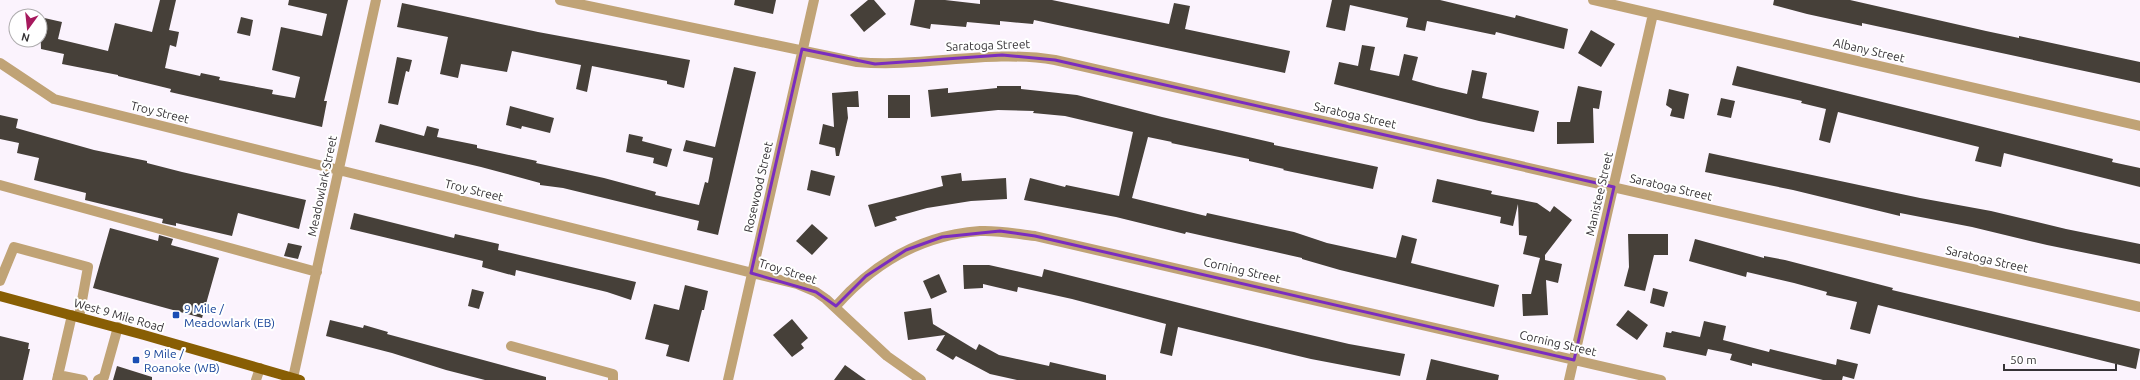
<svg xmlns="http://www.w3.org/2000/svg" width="2140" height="380" font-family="Ubuntu,sans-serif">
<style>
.building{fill:#464039}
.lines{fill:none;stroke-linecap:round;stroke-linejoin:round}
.minor{stroke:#c0a376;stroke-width:10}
.major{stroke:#885e04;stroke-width:10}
.marked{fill:none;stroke:#7b2cbf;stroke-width:3;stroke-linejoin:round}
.transit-dot{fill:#1a4fb4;stroke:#fff;stroke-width:1.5}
.labels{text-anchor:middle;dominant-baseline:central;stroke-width:4;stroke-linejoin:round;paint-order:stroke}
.street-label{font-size:12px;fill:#363336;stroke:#fff}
.transit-label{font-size:12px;fill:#164399;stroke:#fff;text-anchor:start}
</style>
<rect width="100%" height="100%" fill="#fbf3fd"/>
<path class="building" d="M160,0H176L169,30L179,32L176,47L170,45L165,68L200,76L201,73L220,77L219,80L273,90L272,94L295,98L300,77L272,70L281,27L322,36L327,14L288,5L289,0H348L324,101H327L322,127L170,92L171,89L118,76V75L62,64L64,54L41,49L40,17L62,22L58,39L108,51L115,23L152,32Z
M735,0H776L773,14L734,5Z
M868,0H874L886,14L864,32L850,15Z
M915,0H945L980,4V0H1052L1169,24L1174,3L1190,6L1185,29L1290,51L1285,73L1034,20L1033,24L1000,21V25L967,22L966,27L931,24L930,29L910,25Z
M1332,0H1440L1515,18L1516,15L1568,29L1564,49L1496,32L1495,35L1427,21L1425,31L1406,27L1408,18L1350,5L1345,31L1326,27Z
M1774,0H1850L1986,31L2019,38V36L2126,59L2140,62V83L1862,23V26L1807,14L1773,5Z
M402,3L538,32L690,60L684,88L667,84V81L592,66L587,92L576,89L581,65L512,51L507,72L461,64L458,78L440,74L448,37L397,27Z
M241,17L253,20L250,36L237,33Z
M1591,30L1615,44L1601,67L1578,53Z
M1362,45L1375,47L1370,70L1399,76L1404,54L1418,57L1412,80L1437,87L1467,94L1472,70L1487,73L1482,98L1539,111L1534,132L1479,121L1334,84L1339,62L1358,66Z
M397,57L412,60L409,72L406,71L398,105L388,103Z
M1737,66L2113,159L2112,162L2140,168V187L2004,153L2001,167L1975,161L1979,147L1838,112L1830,143L1819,140L1826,109L1801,103L1802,101L1732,85Z
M734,67L756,72L718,235L697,230L699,221L563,188L540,185V183L481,167L375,142L380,124L424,136L427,126L439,129L437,137L477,145V148L537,161L536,163L604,178L656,192L655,195L699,205L705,182L708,183L713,158L683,151L686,140L715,147Z
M997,86H1021V89L1077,95L1162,117L1274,143V145L1378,167L1373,189L1283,170L1284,169L1249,161V159L1171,143L1172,142L1148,137L1132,198L1206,216L1207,213L1294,232L1327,243L1396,258L1402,235L1417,239L1411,263L1499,285L1494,307L1340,270L1302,259V258L1186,232L1185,234L1116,217L1024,200L1030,178L1065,187L1066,185L1119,196L1133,132L1065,116L1033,113L1034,111L998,110L931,117L928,90L948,88V93L997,88Z
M1578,86L1602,91L1599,109L1593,108L1594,143L1557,144V122H1570Z
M1669,89L1689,94L1684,119L1670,116L1672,109L1666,105Z
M858,91L859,107H847L848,118L839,156H836L835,148L819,144L823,124L834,127L832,93Z
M888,95H910V118H888Z
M1721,98L1735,101L1731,118L1717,115Z
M510,106L554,118L550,133L522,126L521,129L506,125Z
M0,115L18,119L16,128L94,150L147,161V163L182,172L306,200L299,229L238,213L232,236L176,223V226L162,223L163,219L85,200L86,193L34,180L39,158L17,153L19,143L0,139Z
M629,134L643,137L642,141L672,149L667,167L653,163L654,158L626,152Z
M1709,153L1920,198L1991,211L2066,229L2140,244V264L2047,245L1972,227L1900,213V216L1793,190L1705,172Z
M811,170L835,176L830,196L807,190Z
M961,173L962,181L1006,178L1007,199L971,201L927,208L895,217L897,220L875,227L868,205L943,186L941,176Z
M1437,179L1492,191L1491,194L1537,203L1550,212L1554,206L1572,220L1545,255V260L1562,264L1558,283L1546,280L1548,315L1523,316L1522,294H1531L1540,258L1523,254L1527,236L1519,235L1518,204L1513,226L1500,223L1501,217L1432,202Z
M354,213L454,238L455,234L499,244L498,250L636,282L631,300L607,292L516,270L515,276L482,267L483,261L350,229Z
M812,224L828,238L812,255L796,241Z
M110,228L158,241L159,235L173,239L171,245L219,258L202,318L93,288Z
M1628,234H1668V255H1654L1645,291L1624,286L1629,267Z
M1695,239L1764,258V256L1785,260L1893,288L1892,290L2140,349L2136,369L1878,305L1870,334L1850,329L1857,302L1826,295L1827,292L1794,283L1747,272L1746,277L1689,261Z
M288,243L302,246L298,259L284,256Z
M963,265H989L1042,277L1044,269L1247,320L1349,344L1405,354L1400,376L1311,359L1178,327L1172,356L1160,353L1166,324L1072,299L1018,287L1017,292L983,284V288L964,289Z
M939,274L947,292L931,299L923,281Z
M685,285L708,291L704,310H702L689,362L666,356L669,345L645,339L654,304L679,310Z
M1653,288L1668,292L1664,307L1650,303Z
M472,289L484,292L479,309L468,306Z
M931,308L933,324L976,350L979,344L999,355L1049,366L1050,362L1106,375V380H1017L990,374L956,356L953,360L936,350L945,335L908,340L904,312Z
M1628,310L1648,325L1637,340L1616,325Z
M792,319L808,338L801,344L804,348L792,357L773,335Z
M330,320L363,328L364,325L388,332L387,334L546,377V380H485L446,370L392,353L326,336Z
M1704,321L1726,326L1723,340L1769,352L1770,349L1836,365L1837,359L1858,364L1854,379L1843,376L1842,380H1823L1752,363V366L1730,360L1732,354L1708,349L1706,356L1663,347L1666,332L1671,333L1672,331L1700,337Z
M0,336L29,343L28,349H30L23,380H0Z
M1431,359L1499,375L1498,380H1426Z
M845,365L866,380H834Z
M117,366L152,377V380H113Z"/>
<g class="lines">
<path class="minor" d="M560,0L857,62C923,68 989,49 1055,60L2140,307
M1593,0L2140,126
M0,63L54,99L797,284L816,292L826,299L887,356L921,380
M0,185L317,272
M0,281L14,247L88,267L79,317
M836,306C874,263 922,235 980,231C999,230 1017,234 1035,236L1661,380
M511,346L613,374V380
M58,375L83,380
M293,378L376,0
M57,380L72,315
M98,380L104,377L118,327
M256,380L260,368
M728,380L814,0
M1569,380L1653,14"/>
<path class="major" d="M0,296L144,335L300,380"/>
</g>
<path class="marked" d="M802,49L875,64L1002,55L1055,60L1614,187L1574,360L1035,236L1000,231L942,237L906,250L866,276L836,306L816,292L751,273Z"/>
<g class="transit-dot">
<rect x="172" y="311" width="8" height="8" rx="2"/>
<rect x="132" y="356" width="8" height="8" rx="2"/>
</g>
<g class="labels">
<g class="street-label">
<text transform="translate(988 45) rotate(-2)">Saratoga Street</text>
<text transform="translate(1869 50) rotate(13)">Albany Street</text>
<text transform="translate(160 112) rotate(14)">Troy Street</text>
<text transform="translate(1355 115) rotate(13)">Saratoga Street</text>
<text transform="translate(322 186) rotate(-78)">Meadowlark Street</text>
<text transform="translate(758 187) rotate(-77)">Rosewood Street</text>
<text transform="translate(1671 187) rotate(13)">Saratoga Street</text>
<text transform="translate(474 190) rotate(14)">Troy Street</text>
<text transform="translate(1599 194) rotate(-77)">Manistee Street</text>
<text transform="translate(1987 259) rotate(13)">Saratoga Street</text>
<text transform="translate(1242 270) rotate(13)">Corning Street</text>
<text transform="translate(788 271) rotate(17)">Troy Street</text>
<text transform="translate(119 315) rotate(16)">West 9 Mile Road</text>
<text transform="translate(1558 343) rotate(13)">Corning Street</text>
</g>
<g class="transit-label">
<text x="184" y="308">9 Mile /<tspan x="184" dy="14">Meadowlark (EB)</tspan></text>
<text x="144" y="353">9 Mile /<tspan x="144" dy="14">Roanoke (WB)</tspan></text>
</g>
</g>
<g transform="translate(28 28) rotate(195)"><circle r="19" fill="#ffffff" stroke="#afadaf"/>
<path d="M0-3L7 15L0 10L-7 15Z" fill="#a6195d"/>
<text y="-6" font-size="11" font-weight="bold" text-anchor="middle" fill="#363336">N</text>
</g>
<path d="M2004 364v6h112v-6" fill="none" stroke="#363336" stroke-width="2"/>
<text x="2010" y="364" font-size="12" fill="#363336" stroke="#ffffff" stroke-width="3" paint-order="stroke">50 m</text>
</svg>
